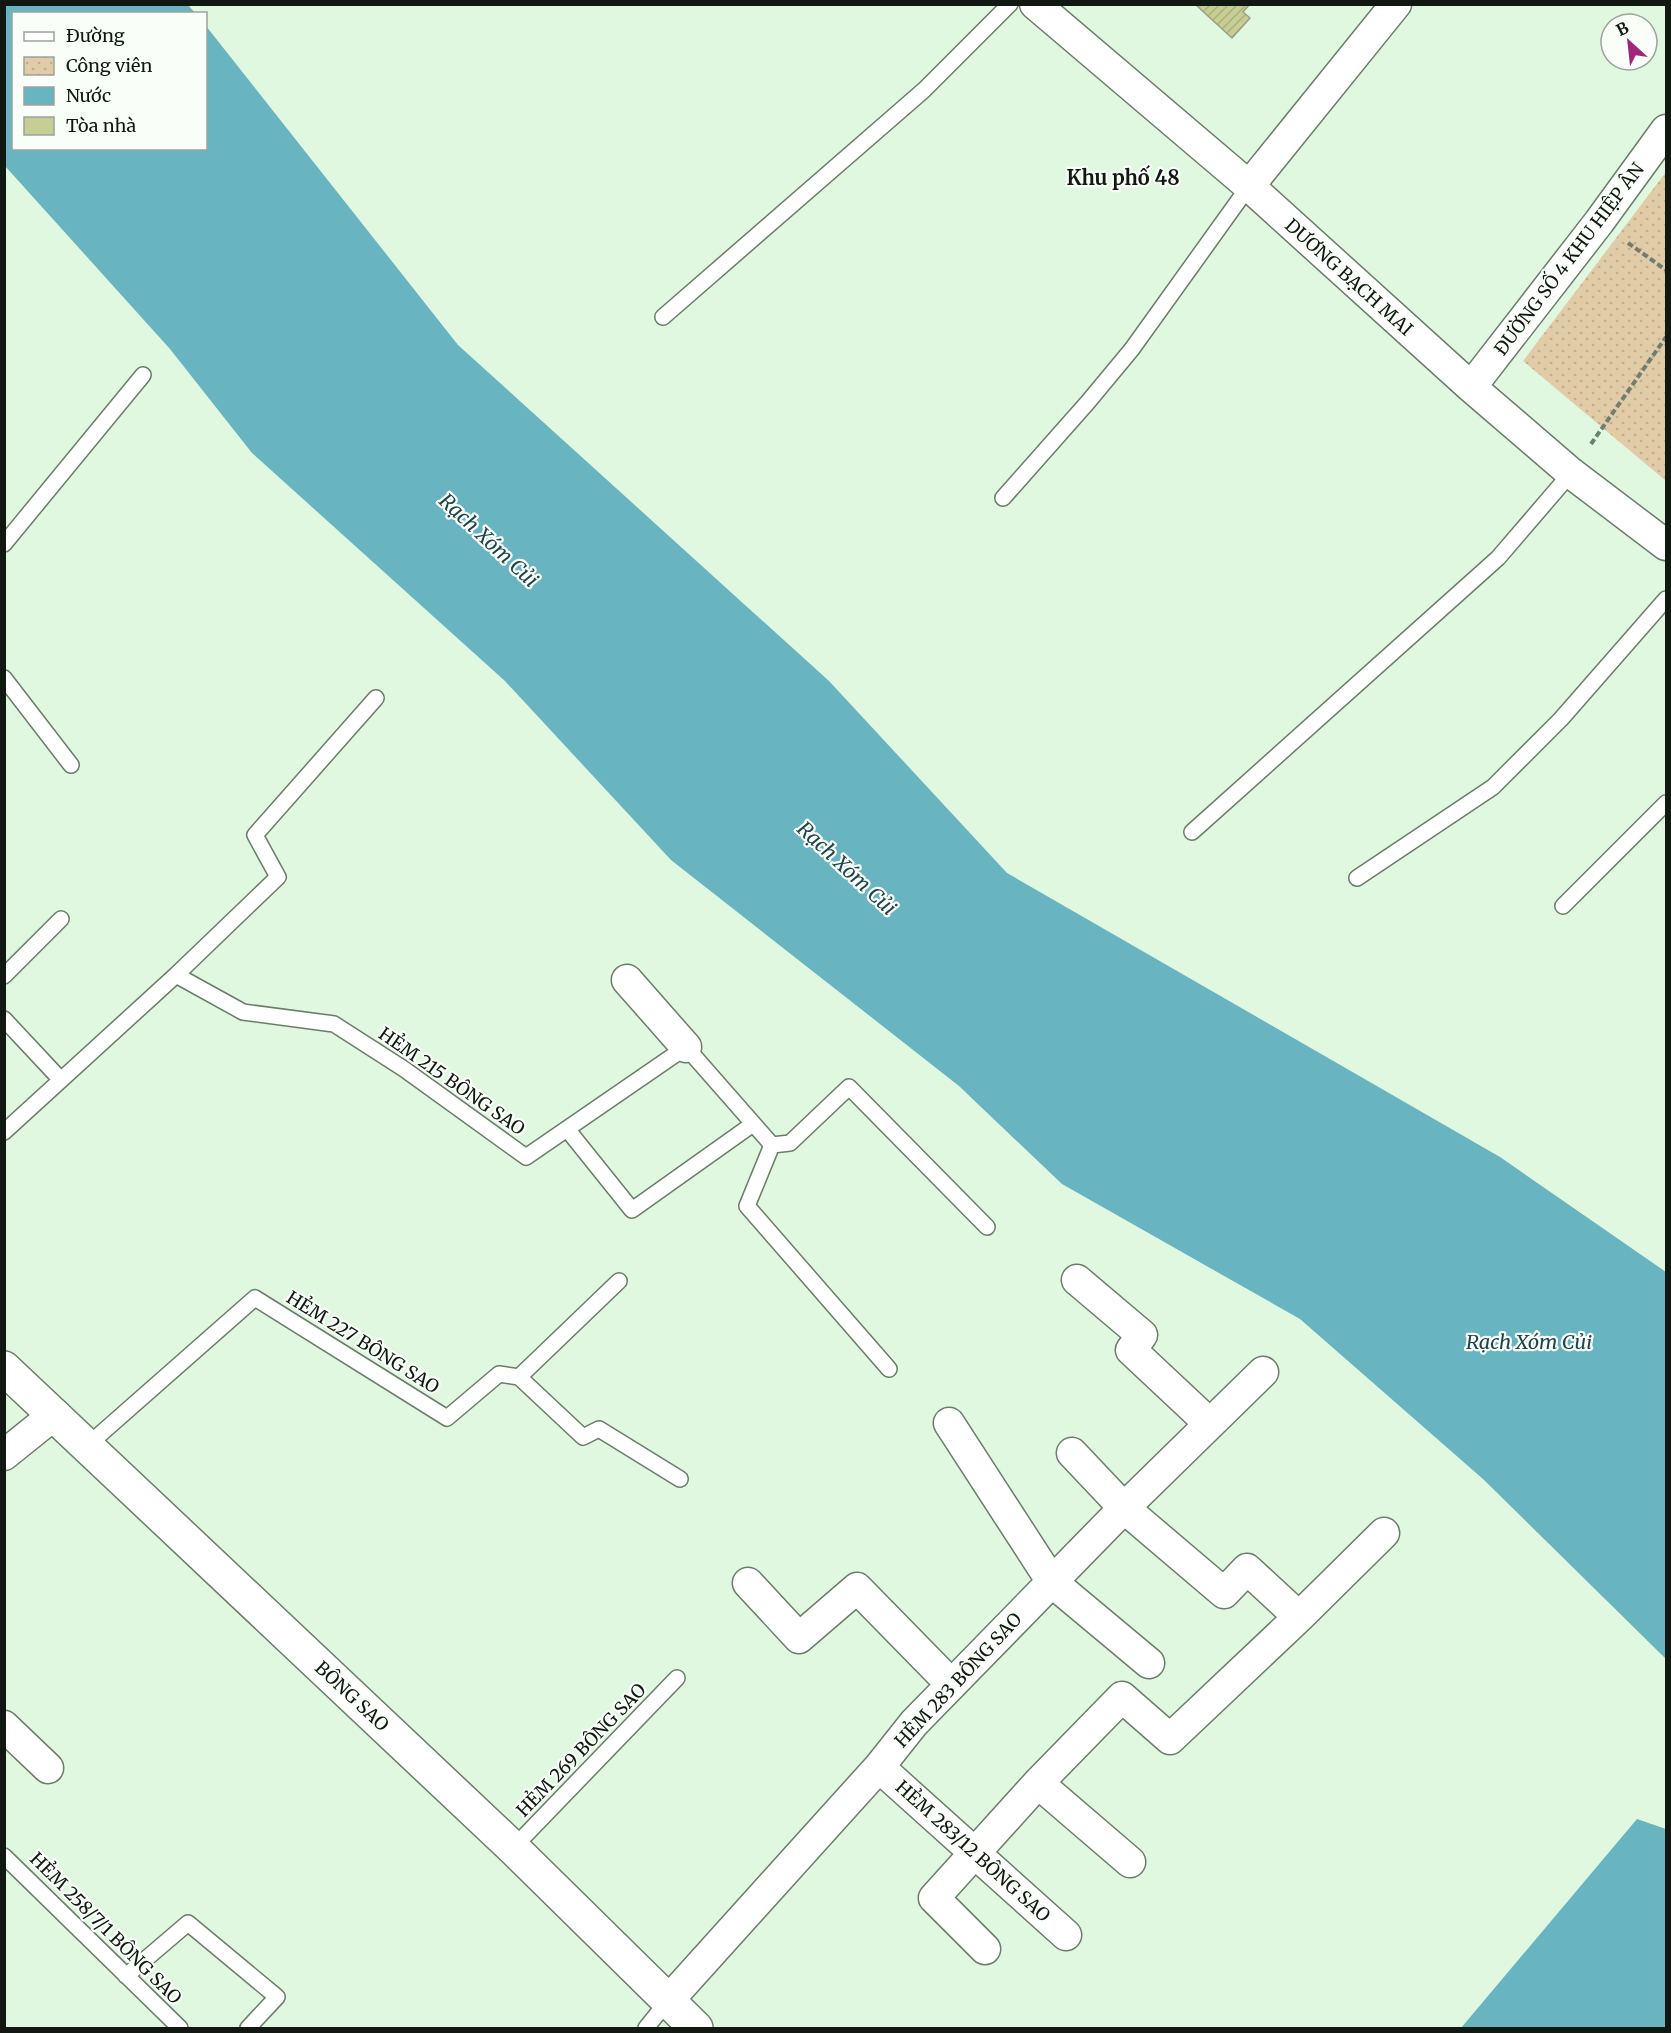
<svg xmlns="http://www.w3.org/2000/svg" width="1671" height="2033" font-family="Merriweather,serif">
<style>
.park{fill:url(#park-dots)}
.water{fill:#68b4c1}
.building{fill:url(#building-hatch);stroke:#9c9f84;stroke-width:1.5}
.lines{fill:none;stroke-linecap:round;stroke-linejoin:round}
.lane-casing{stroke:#697d69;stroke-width:18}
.street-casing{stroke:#697d69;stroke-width:33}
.secondary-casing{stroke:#697d69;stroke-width:36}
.path{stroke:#6f7e70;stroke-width:4;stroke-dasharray:6 3;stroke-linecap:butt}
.lane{stroke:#fff;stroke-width:15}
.street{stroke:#fff;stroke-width:30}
.secondary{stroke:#fff;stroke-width:33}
.labels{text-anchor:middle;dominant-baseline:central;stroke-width:4.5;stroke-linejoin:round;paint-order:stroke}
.street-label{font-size:18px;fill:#101811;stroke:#f9fef9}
.neighbourhood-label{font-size:20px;font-weight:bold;fill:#101811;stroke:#f9fef9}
.water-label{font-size:20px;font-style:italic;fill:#20444b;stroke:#f9fef9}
</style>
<defs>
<pattern id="park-dots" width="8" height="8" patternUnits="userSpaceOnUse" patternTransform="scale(1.5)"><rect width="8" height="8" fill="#e1cca7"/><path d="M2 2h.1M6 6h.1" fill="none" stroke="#c0ae8f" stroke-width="1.8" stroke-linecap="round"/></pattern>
<pattern id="building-hatch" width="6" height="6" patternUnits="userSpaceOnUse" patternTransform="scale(1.5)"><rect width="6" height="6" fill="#c7ce94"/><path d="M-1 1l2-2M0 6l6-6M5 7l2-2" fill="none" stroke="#aab07f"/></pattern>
</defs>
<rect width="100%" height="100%" fill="#e0f7e0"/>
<path class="park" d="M1666,172V481L1523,361Z"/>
<path class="water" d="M4,5H188L195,13L14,14V148H206V26L458,345L829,681L1007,873L1500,1157L1666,1272V1659L1483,1479L1300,1319L1062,1184L959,1086L671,860L505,681L252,453L170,349L5,166Z
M1637,1819L1666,1829V2028H1461Z"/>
<path class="building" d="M1250,4L1243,12L1250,18L1232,38L1196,5Z"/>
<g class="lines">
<defs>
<path id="lane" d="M663,317L924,90L1010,4
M1003,498L1088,402L1132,349L1249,186
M4,544L143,375
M4,678L71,765
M1192,832L1498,558L1571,473
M1357,878L1493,787L1561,719L1666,599
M1563,906L1666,803
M176,975L278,877L255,835L376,698
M4,976L61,919
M4,1019L61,1080
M567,1129L632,1210L753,1124
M4,1132L176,975L243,1012L334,1024L404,1069L526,1157L686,1047L772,1145L747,1206L889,1369
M772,1145L790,1143L849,1087L987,1227
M519,1377L583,1437L599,1429L680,1479
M88,1445L255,1298L447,1418L499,1374L519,1377L619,1281
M513,1848L677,1678
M4,1856L180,2028
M126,1976L188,1923L277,1997L248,2028
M646,2028L667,2002"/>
<path id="street" d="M1035,4L1249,186L1471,387L1571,473L1666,545
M1249,186L1396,4
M1471,387L1599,222L1666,130
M627,980L686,1047
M1077,1280L1142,1335L1131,1350L1210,1424
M949,1423L1052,1582L1149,1663
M4,1455L55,1414
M748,1583L799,1638L857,1588L951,1684
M1299,1617L1384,1533
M4,1726L48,1768
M879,1767L1066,1935
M1038,1783L1122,1697L1170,1739L1299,1617L1247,1569L1224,1593L1124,1508L1072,1453
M985,1949L934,1898L1038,1783L1130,1862
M667,2002L879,1767L914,1723L1124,1508L1263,1372"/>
<path id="secondary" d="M4,1368L513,1848L696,2028"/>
</defs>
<use href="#lane" class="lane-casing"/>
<use href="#street" class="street-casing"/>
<use href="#secondary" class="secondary-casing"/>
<path class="path" d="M1628,243L1666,270
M1591,444L1666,337"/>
<use href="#lane" class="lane"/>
<use href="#street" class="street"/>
<use href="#secondary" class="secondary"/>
</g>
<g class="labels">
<g class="street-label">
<text transform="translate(1569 259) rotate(-53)">ĐƯỜNG SỐ 4 KHU HIỆP ÂN</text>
<text transform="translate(1349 277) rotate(42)">DƯƠNG BẠCH MAI</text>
<text transform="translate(452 1081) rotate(35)">HẺM 215 BÔNG SAO</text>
<text transform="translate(363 1342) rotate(32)">HẺM 227 BÔNG SAO</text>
<text transform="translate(958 1680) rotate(-47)">HẺM 283 BÔNG SAO</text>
<text transform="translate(352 1696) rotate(43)">BÔNG SAO</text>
<text transform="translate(581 1750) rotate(-46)">HẺM 269 BÔNG SAO</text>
<text transform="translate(973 1851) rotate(42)">HẺM 283/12 BÔNG SAO</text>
<text transform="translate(106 1928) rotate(45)">HẺM 258/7/1 BÔNG SAO</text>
</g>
<g class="neighbourhood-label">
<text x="1123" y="177">Khu phố 48</text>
</g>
<g class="water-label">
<text transform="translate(489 540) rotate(43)">Rạch Xóm Củi</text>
<text transform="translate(847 868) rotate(43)">Rạch Xóm Củi</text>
<text x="1529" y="1341">Rạch Xóm Củi</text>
</g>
</g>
<rect width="1671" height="2033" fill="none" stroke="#101811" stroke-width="12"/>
<rect x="12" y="12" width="195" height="138" fill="#f9fef9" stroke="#9ca29c" stroke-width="1.5"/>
<rect x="24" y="32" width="30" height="9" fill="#ffffff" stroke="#9ca29c" stroke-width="1.5"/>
<text x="66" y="42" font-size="18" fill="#101811">Đường</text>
<rect x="24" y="57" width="30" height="18" fill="url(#park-dots)" stroke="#9ca29c" stroke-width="1.5"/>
<text x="66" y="72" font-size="18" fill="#101811">Công viên</text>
<rect x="24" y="87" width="30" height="18" fill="#68b4c1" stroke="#9ca29c" stroke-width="1.5"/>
<text x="66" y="102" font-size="18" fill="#101811">Nước</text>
<rect x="24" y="117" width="30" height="18" fill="#c7ce94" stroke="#9ca29c" stroke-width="1.5"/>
<text x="66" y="132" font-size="18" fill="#101811">Tòa nhà</text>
<g transform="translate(1629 42) rotate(333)"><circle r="28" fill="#f9fef9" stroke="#9ca29c" stroke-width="1.5"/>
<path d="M0-4.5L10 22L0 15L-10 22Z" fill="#a12579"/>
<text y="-9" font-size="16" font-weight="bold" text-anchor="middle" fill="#101811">B</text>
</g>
</svg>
